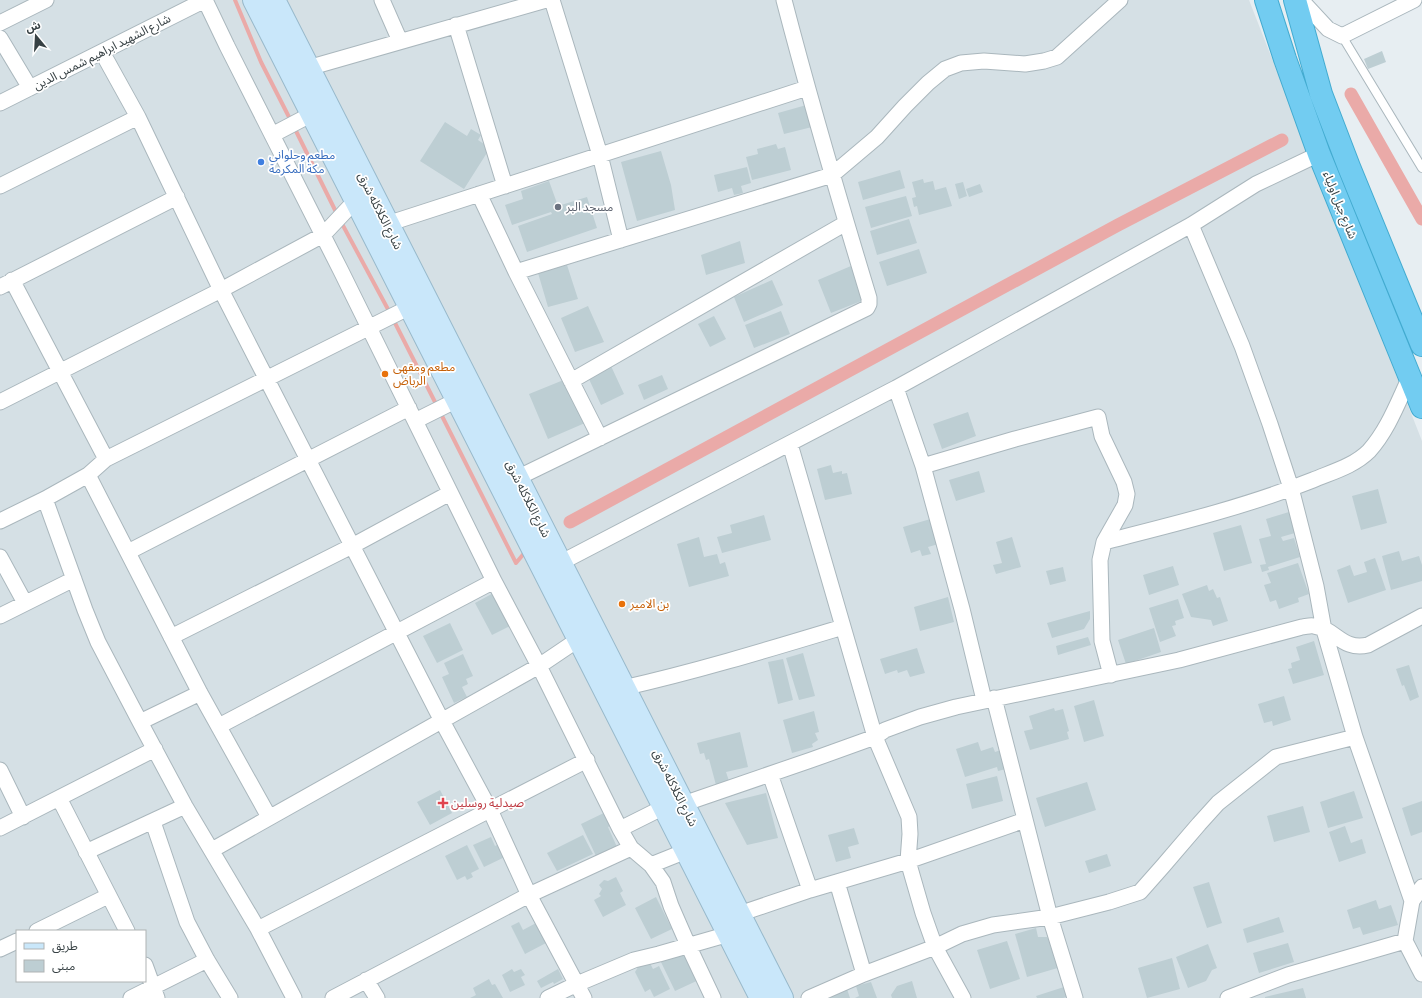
<svg xmlns="http://www.w3.org/2000/svg" width="1422" height="998" font-family="'Alegreya Sans','Noto Sans Arabic',sans-serif">
<style>
.residential{fill:#d5e0e5;fill-rule:evenodd}
.lines{fill:none;stroke-linecap:round;stroke-linejoin:round}
.stream{stroke:#eaaaa8;stroke-width:4}
.canal{stroke:#eaaaa8;stroke-width:13}
.building{fill:#bdced3}
.lane-casing{stroke:#aab7bd;stroke-width:10}
.street-casing{stroke:#aab7bd;stroke-width:17}
.secondary-casing{stroke:#98b9cb;stroke-width:24}
.highway-casing{stroke:#43abd0;stroke-width:24}
.lane{stroke:#fff;stroke-width:8}
.street{stroke:#fff;stroke-width:15}
.secondary{stroke:#c9e7fa;stroke-width:22}
.highway{stroke:#72ccf1;stroke-width:22}
.shop-dot{fill:#3f7fe0;stroke:#fff;stroke-width:1.5}
.worship-dot{fill:#6b7280;stroke:#fff;stroke-width:1.5}
.food-dot{fill:#e8710a;stroke:#fff;stroke-width:1.5}
.health-dot{fill:#e0444e;stroke:#fff;stroke-width:1.5}
.labels{text-anchor:middle;dominant-baseline:central;stroke-width:3.5;stroke-linejoin:round;paint-order:stroke}
.street-label{font-size:12px;fill:#374144;stroke:#fff}
.shop-label{font-size:12px;fill:#366cbe;stroke:#fff;text-anchor:start}
.worship-label{font-size:12px;fill:#5b616d;stroke:#fff;text-anchor:start}
.food-label{font-size:12px;fill:#c56008;stroke:#fff;text-anchor:start}
.health-label{font-size:12px;fill:#be3a42;stroke:#fff;text-anchor:start}
</style>
<rect width="100%" height="100%" fill="#e7eef2"/>
<path class="residential" d="M0,0H1249L1422,441V998H0ZM17,931H145V981H17Z"/>
<g class="lines">
<path class="stream" d="M235,0L261,62L291,121
M294,127L337,214
M340,220L390,313
M393,319L437,406
M440,412L516,563L526,551"/>
<path class="canal" d="M1351,94L1422,219
M570,522L1118,225L1282,140"/>
</g>
<path class="building" d="M1382,51L1386,62L1368,69L1364,59Z
M810,104L816,126L784,134L778,113Z
M445,122L467,136L471,129L481,135L478,140L490,148L464,189L420,161Z
M776,144L778,149L785,147L791,170L752,180L746,157L758,154L757,149Z
M661,151L671,185L675,210L637,221L621,162Z
M747,167L751,183L741,186L743,193L734,195L732,188L718,192L714,175Z
M900,170L905,188L863,200L858,182Z
M923,179L924,183L933,181L935,190L946,187L952,206L919,215L917,206L914,207L912,198L916,197L912,182Z
M549,181L558,206L587,197L597,228L527,252L518,226L552,214L551,212L512,225L505,205L523,199L521,191Z
M963,182L967,196L959,199L955,184Z
M980,184L983,192L969,197L966,189Z
M906,196L912,216L871,228L865,207Z
M909,219L917,243L877,255L870,231Z
M740,241L745,263L706,275L701,255Z
M919,249L927,273L887,286L879,262Z
M858,263L869,298L831,313L818,280Z
M567,265L578,299L548,307L538,273Z
M772,280L783,305L744,322L734,297Z
M588,306L604,342L575,352L561,318Z
M781,311L790,334L754,348L745,325Z
M714,316L726,339L710,347L698,324Z
M611,366L624,394L601,405L588,377Z
M662,375L668,389L644,400L638,385Z
M566,379L585,423L548,439L529,394Z
M968,412L976,436L942,449L933,424Z
M831,465L833,473L842,471V474L847,473L852,494L825,500L817,469Z
M979,471L985,492L956,501L949,480Z
M1378,489L1387,523L1361,530L1352,496Z
M1289,512L1295,533L1281,537L1283,541L1294,538L1300,557L1268,567L1269,570L1262,572L1260,565L1266,564L1259,539L1271,536L1266,519Z
M764,515L771,540L722,553L717,537L732,533L730,525Z
M934,518L942,543L928,547L931,554L922,556L920,550L911,553L903,527Z
M1241,525L1252,563L1224,571L1213,533Z
M699,537L704,557L717,554L720,564L725,562L729,576L689,587L677,544Z
M1012,537L1021,567L996,574L993,565L1002,563L996,542Z
M1399,551L1402,561L1419,556L1422,565V581L1391,590L1382,556Z
M1375,558L1386,590L1348,603L1337,570L1350,565L1354,576L1367,572L1364,562Z
M1298,563L1309,594L1298,598L1299,602L1279,609L1276,600L1270,602L1264,585L1271,583L1267,573Z
M1173,566L1179,585L1149,595L1143,575Z
M1063,567L1066,581L1050,585L1046,571Z
M1207,585L1209,591L1213,589L1217,598L1220,597L1228,621L1213,626L1211,620L1191,617L1182,594Z
M499,590L516,623L492,635L475,603Z
M948,597L954,622L920,631L914,607Z
M1178,599L1184,618L1175,621L1176,625L1172,626L1176,636L1160,642L1149,608Z
M1090,611V619L1084,629L1052,638L1047,623Z
M450,623L463,650L437,663L423,636Z
M1154,628L1161,652L1126,664L1118,640Z
M1088,637L1091,645L1058,655L1056,646Z
M1314,641L1324,675L1293,684L1288,669L1292,668L1291,663L1300,660L1296,647Z
M917,648L925,673L910,677L907,670L898,673L897,670L885,674L880,659Z
M803,653L815,696L799,700L786,658Z
M463,654L473,676L466,679L468,684L462,687L467,697L454,703L442,677L449,674L444,663Z
M783,659L793,700L778,704L768,662Z
M1409,665L1419,697L1410,701L1404,685L1402,686L1396,669Z
M1284,696L1291,720L1273,726L1272,721L1264,723L1258,704Z
M1094,700L1104,736L1084,742L1074,706Z
M1054,708L1055,711L1063,709L1069,731L1067,732L1069,739L1030,750L1024,731L1033,729L1029,716Z
M814,711L819,732L815,733L818,740L812,744L813,747L792,753L783,720Z
M740,732L748,767L726,772L729,781L716,785L709,759L706,760L704,753L700,754L697,743Z
M978,742L981,751L993,747L995,752L1004,749L1010,768L998,771L997,767L965,777L956,749Z
M997,776L1003,801L972,809L966,784Z
M1087,782L1096,810L1045,827L1036,798Z
M440,790L452,813L430,825L417,802Z
M1354,791L1363,818L1328,828L1320,802Z
M766,793L778,838L747,845L725,803Z
M1422,801V832L1411,836L1402,808Z
M1303,806L1310,832L1274,842L1267,816Z
M610,810L616,823L608,827L617,847L596,856L581,824Z
M1345,826L1351,843L1362,839L1366,853L1339,862L1329,832Z
M854,828L859,844L848,847L851,858L836,862L828,835Z
M583,835L593,854L557,871L547,853Z
M491,837L495,846L503,842L509,855L484,867L473,845Z
M467,845L479,869L471,873L473,877L467,880L465,876L457,880L445,856Z
M1107,854L1111,866L1089,873L1085,861Z
M616,877L623,891L620,893L626,905L603,917L594,900L601,896L599,894L602,889L599,885L604,880L608,881Z
M1209,882L1222,923L1207,928L1193,887Z
M656,897L672,929L651,939L635,908Z
M1376,900L1379,909L1391,905L1398,925L1363,935L1360,927L1353,929L1347,910Z
M1279,917L1284,932L1247,943L1243,929Z
M519,922L523,930L536,923L546,943L525,954L511,926Z
M1036,928L1038,937H1047L1051,943L1061,967L1027,977L1015,934Z
M1007,941L1020,979L990,989L977,950Z
M1288,943L1294,962L1259,973L1253,953Z
M1208,944L1217,968L1212,970L1206,981L1188,988L1176,957Z
M688,946L703,978L675,991L660,960Z
M1172,958L1180,989L1147,998L1138,968Z
M650,963L653,969L659,966L670,989L654,997L650,989L645,992L635,972L640,964Z
M512,969L514,972L521,969L525,975L521,977L525,985L510,992L502,975Z
M558,969L563,979L554,984L553,982L541,988L537,981Z
M489,979L492,985L495,984L503,998H470L476,995L473,988Z
M912,981L917,998H892L891,995L897,986Z
M871,982L877,998H855L859,996L856,986Z
M1064,987L1067,997L1063,998H1037L1036,996Z
M1303,988L1306,998H1265V997Z
M847,989L850,998H823Z"/>
<g class="lines">
<defs>
<path id="lane" d="M1342,36L1422,168"/>
<path id="street" d="M205,0L227,46L341,271L494,581L539,666L620,829L631,848L651,865L663,882L671,906L688,945L713,998
M382,0L400,41
M552,0L600,155L621,240
M1301,0L1328,29L1342,36L1414,0
M0,23L46,0
M456,25L505,186
M0,38L30,88
M102,52L138,117L221,290L442,721L490,810L529,895L584,998
M308,68L546,0
M0,103L205,0
M272,135L312,114
M0,186L138,117
M479,194L516,272L600,438
M387,224L807,88
M1191,225L1242,346L1270,424L1291,488L1316,586L1324,630L1355,737L1412,901
M516,272L832,175L877,137L905,106L928,83L945,69L961,63L984,61L1025,64L1044,61L1057,57L1120,0
M12,280L106,459
M0,287L177,197
M571,381L846,223
M896,388L923,466L962,609L984,700
M0,402L221,290L323,235L356,200
M415,421L457,400
M790,444L875,737L909,817L910,834L908,861L923,913L935,947L963,998
M923,466L1015,439L1098,417L1102,436L1124,482L1127,494L1125,505L1104,542L1100,560L1102,641L1111,675
M88,475L200,693L269,817
M517,478L867,308L869,304V298C839,199 810,100 784,0
M45,499L85,610L98,642L140,722L185,806L258,929L294,998
M0,521L45,499L88,475L106,459L410,307
M1104,542C1175,524 1245,507 1313,480C1332,472 1354,466 1369,451C1388,430 1398,402 1410,377
M128,552L409,408
M0,557L25,603
M560,563L896,388L1191,225L1256,184L1319,154
M0,616L74,579
M171,637L352,546L450,493
M623,688C698,671 770,649 843,627
M994,698L1050,917L1075,998
M140,722L200,693
M219,726L494,581
M0,770L23,817
M770,774L810,890
M59,798L127,931
M683,804L811,760L875,737L885,730L920,717L956,707L1179,660L1302,627C1305,627 1310,625 1314,626C1336,629 1342,651 1368,645L1422,616
M153,822L187,922L207,960L230,998
M0,828L155,749
M620,829L664,807
M212,850L539,666L579,639
M86,852L185,806
M651,865L686,851
M837,882L864,974
M1422,887L1412,901L1405,941L1422,974
M739,914L810,890L908,861L1025,820
M258,929L587,760
M37,931L108,896
M0,949L17,941
M145,965L157,998
M366,980L377,998
M131,998L207,960
M333,998L529,895L631,848
M548,998L577,984L634,960L659,954L729,934
M809,998L864,974L935,947L962,934L993,925L1050,917L1109,902L1140,892L1163,866L1199,824L1218,803L1276,757L1355,737
M1228,998L1288,975L1405,941"/>
<path id="secondary" d="M254,0L761,998
M274,0L782,998"/>
<path id="highway" d="M1266,0L1285,59L1319,154L1422,407
M1295,0L1321,94L1349,167L1422,345"/>
</defs>
<use href="#lane" class="lane-casing"/>
<use href="#street" class="street-casing"/>
<use href="#secondary" class="secondary-casing"/>
<use href="#highway" class="highway-casing"/>
<use href="#lane" class="lane"/>
<use href="#street" class="street"/>
<use href="#secondary" class="secondary"/>
<use href="#highway" class="highway"/>
</g>
<circle class="shop-dot" cx="261" cy="162" r="4"/>
<circle class="worship-dot" cx="558" cy="207" r="4"/>
<g class="food-dot">
<circle cx="385" cy="374" r="4"/>
<circle cx="622" cy="604" r="4"/>
</g>
<path class="health-dot" d="M441 797h4v4h4v4h-4v4h-4v-4h-4v-4h4z"/>
<g class="labels">
<g class="street-label">
<text transform="translate(102 52) rotate(-27)">شارع الشهيد ابراهيم شمس الدين</text>
<text transform="translate(1340 205) rotate(68)">شارع جبل اولياء</text>
<text transform="translate(380 211) rotate(63)">شارع الكلاكله شرق</text>
<text transform="translate(528 499) rotate(63)">شارع الكلاكله شرق</text>
<text transform="translate(675 788) rotate(63)">شارع الكلاكله شرق</text>
</g>
<g class="shop-label">
<text x="269" y="155">مطعم وحلواني<tspan x="269" dy="14">مكة المكرمة</tspan></text>
</g>
<g class="worship-label">
<text x="566" y="207">مسجد البر</text>
</g>
<g class="food-label">
<text x="393" y="367">مطعم ومقهى<tspan x="393" dy="14">الرباض</tspan></text>
<text x="630" y="604">بن الامير</text>
</g>
<g class="health-label">
<text x="451" y="803">صيدلية روسلين</text>
</g>
</g>
<rect x="16" y="930" width="130" height="52" fill="#ffffff" stroke="#afb3b4"/>
<rect x="24" y="943" width="20" height="6" fill="#c9e7fa" stroke="#afb3b4"/>
<text x="52" y="950" font-size="12" fill="#374144">طريق</text>
<rect x="24" y="960" width="20" height="12" fill="#bdced3" stroke="#afb3b4"/>
<text x="52" y="970" font-size="12" fill="#374144">مبنى</text>
<g transform="translate(36 36) rotate(342)" stroke="#ffffff" stroke-width="3" paint-order="stroke">
<path d="M0-3L7 15L0 10L-7 15Z" fill="#374144"/>
<text y="-6" font-size="11" font-weight="bold" text-anchor="middle" fill="#374144">ش</text>
</g>
</svg>
